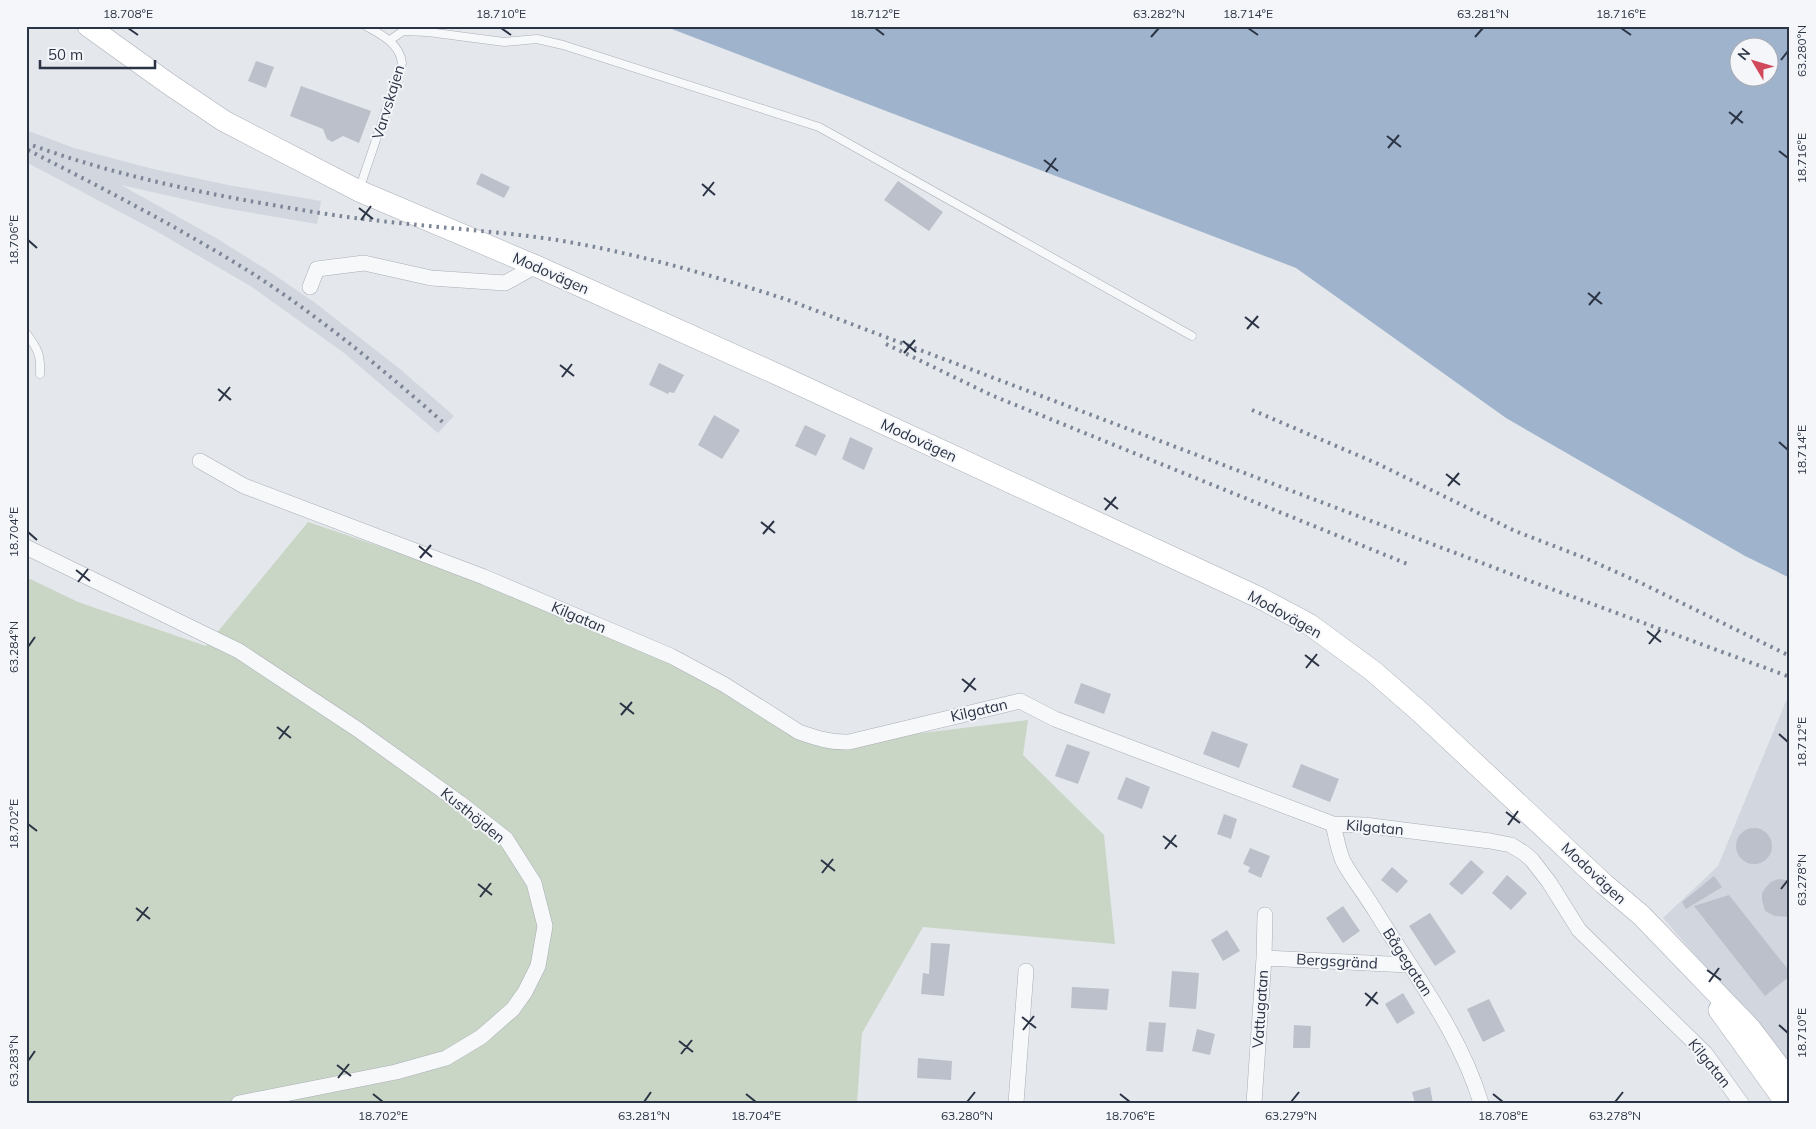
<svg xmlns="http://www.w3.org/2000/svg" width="1816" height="1129" font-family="Mulish,sans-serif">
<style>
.built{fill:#d2d6de}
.green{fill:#c9d6c5}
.water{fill:#9fb4cc;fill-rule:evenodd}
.building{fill:#bbc0ca}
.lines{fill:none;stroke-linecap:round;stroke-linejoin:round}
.lane-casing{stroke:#a9aeb7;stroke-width:9}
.street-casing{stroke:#a9aeb7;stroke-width:16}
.secondary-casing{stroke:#a9aeb7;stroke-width:22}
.lane{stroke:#f7f8fa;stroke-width:8}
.street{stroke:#f7f8fa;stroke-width:15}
.secondary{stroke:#fff;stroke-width:21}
.rail{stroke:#7d8696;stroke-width:4;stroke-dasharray:2.5 5;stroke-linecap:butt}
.ticks{fill:none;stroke:#2b3445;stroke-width:2}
.labels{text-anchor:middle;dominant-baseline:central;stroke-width:4;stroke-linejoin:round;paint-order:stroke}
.street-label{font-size:15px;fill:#2b3445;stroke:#f4f6f9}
.neatline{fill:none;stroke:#2b3445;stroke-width:2}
.ticks-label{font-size:12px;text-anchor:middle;fill:#2b3445}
</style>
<rect width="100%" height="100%" fill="#e4e7ec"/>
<path class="built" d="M26,130L74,148L153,169L228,185L321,201L317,224L223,208L121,185L216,238L264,268L314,302L400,369L454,416L438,433L344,353L252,287L156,231L26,162Z
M1786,701L1790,703V1064L1663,918L1718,866Z"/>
<path class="green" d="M308,522L420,560L671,656L799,732L849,742L1028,720L1023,755L1104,835L1115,944L923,927L862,1033L857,1103H26V577L78,602L206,646Z"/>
<path class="water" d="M664,26H1790V578L1745,556L1506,418L1296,268ZM1738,48H1768V78H1738Z"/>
<path class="building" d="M256,61L274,67L266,88L248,81Z
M301,86L371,111L359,143L343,136L332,142L327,139L323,129L290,116Z
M481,173L510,187L504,198L476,184Z
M898,181L943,212L929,231L884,200Z
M659,363L684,375L674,393L669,392L668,394L649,385Z
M714,415L740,430L722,459L698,445Z
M805,425L826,435L816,456L795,446Z
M850,437L873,448L864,470L842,459Z
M1081,683L1111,694L1104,714L1074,703Z
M1212,731L1248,744L1239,768L1203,754Z
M1067,744L1090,752L1078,784L1055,776Z
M1301,764L1339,779L1330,802L1292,787Z
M1126,777L1150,787L1142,809L1117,799Z
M1224,814L1237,819L1231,839L1217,834Z
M1736 846a18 18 0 1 1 36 0a18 18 0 1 1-36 0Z
M1250,848L1270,856L1261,878L1248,872L1250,867L1243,864Z
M1471,860L1484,872L1462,895L1449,884Z
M1392,867L1408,881L1397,893L1381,880Z
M1507,875L1527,893L1511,910L1492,893Z
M1714,876L1722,887L1686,909L1682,902Z
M1778,879L1786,880L1790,882V917L1775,916L1765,911L1762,900V893L1766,887L1771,882Z
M1729,895L1790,972V976L1765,996L1694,906Z
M1343,906L1360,931L1343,943L1326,918Z
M1430,913L1456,952L1435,966L1409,926Z
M1227,930L1240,951L1223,961L1211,940Z
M931,943L950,944L944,996L921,994L923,973L929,974Z
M1172,971L1199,973L1196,1009L1169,1007Z
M1072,987L1109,989L1107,1010L1071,1008Z
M1403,993L1415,1013L1397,1024L1385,1004Z
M1489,999L1505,1031L1483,1042L1467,1009Z
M1149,1022L1166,1023L1163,1052L1146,1051Z
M1294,1025L1311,1026L1310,1048H1293Z
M1197,1029L1215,1034L1210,1055L1192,1051Z
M918,1058L952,1061L951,1080L917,1078Z
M1430,1087L1433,1103H1415L1412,1092Z"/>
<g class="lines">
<defs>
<path id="lane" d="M390,40L403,31L428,32L504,42L537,39L563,45L819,127L1192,336
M359,190L402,63C400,44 381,34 366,26
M26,333C38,349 41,355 40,374"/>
<path id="street" d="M310,287L317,269L364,263L431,278L505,283L536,266
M200,461L244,486L484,577L671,656L725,685L799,732C816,738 832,743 849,742L1020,701L1055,719L1333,824L1364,825L1490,841L1511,845L1524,853L1532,860L1549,882L1579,930L1705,1053L1741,1103
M26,547L239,651L357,729L460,803L506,839L534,883L545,926L538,966L525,992L513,1009L481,1037L446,1058L396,1072L239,1103
M1333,824C1336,836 1338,849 1343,861C1352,878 1366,895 1376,912C1414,974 1460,1033 1481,1103
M1264,958L1409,965
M1016,1103L1026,971
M1254,1103L1264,958L1265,915"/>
<path id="secondary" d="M88,26L166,82L224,121L359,191L536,266L783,377L1258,597L1309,624L1373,671L1420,712L1604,884L1641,915L1750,1028L1790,1081
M1719,1010L1786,1103"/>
</defs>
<use href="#lane" class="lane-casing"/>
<use href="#street" class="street-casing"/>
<use href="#secondary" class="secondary-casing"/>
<use href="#lane" class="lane"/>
<use href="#street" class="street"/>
<use href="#secondary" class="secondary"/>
<path class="rail" d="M26,143C102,171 181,189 261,203C301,210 341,217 381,221C440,228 498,231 557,240C635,253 712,275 788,300L1511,574L1790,677
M28,150C106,190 184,230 258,277C325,321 386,372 446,425
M886,344L991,395L1410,565
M1252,410L1376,463L1515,531L1585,558L1643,584L1790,656"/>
</g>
<path class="ticks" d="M128,28L138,35M501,28L511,35M875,28L884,35M1248,28L1258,35M1621,28L1631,35M1151,37L1159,28M1475,37L1483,28M1781,60L1788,51M1729,112L1743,123M1731,124L1742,111M1387,136L1401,147M1388,148L1399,135M1779,151L1788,158M1044,160L1058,171M1046,172L1056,158M702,184L715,195M703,196L714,182M359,208L373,219M361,220L371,206M28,240L37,248M1588,293L1602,304M1589,305L1600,292M1245,317L1259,328M1247,329L1258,316M903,341L916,352M904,353L915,340M560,365L574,376M562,377L572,364M218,389L231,400M219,401L230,387M1779,442L1788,450M1446,474L1460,485M1448,486L1459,473M1104,498L1118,509M1105,510L1116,497M761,522L775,533M28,532L37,540M763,534L774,521M419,546L432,557M420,558L431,545M76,570L90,581M78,582L88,569M1647,631L1661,642M1649,644L1660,630M28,647L35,637M1305,655L1319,666M1306,668L1317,654M962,679L976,690M964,692L975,678M620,703L634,714M621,715L632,702M277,727L291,738M1779,734L1788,742M279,739L289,726M1506,812L1520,823M28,824L37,831M1508,825L1518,811M1163,836L1177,847M1165,849L1176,835M821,860L835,871M822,873L833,859M478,884L492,895M1781,889L1788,880M480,897L491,883M136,908L150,919M137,921L148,907M1707,970L1721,980M1709,982L1719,968M1365,993L1378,1004M1366,1006L1377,992M1022,1017L1036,1028M1779,1025L1788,1033M1023,1030L1034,1016M679,1041L693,1052M681,1054L692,1040M28,1061L35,1051M337,1065L351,1076M338,1078L349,1064M373,1094L383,1102M746,1094L756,1102M1120,1094L1130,1102M1493,1094L1503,1102M644,1102L651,1092M967,1102L975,1092M1291,1102L1299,1092M1615,1102L1623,1092"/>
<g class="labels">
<g class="street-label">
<text transform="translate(388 102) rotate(-73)">Varvskajen</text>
<text transform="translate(551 273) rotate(24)">Modovägen</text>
<text transform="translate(919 440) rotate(25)">Modovägen</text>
<text transform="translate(1285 614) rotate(29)">Modovägen</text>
<text transform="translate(579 617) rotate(23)">Kilgatan</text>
<text transform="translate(979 710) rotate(-13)">Kilgatan</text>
<text transform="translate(473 815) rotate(39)">Kusthöjden</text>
<text transform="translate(1375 827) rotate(5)">Kilgatan</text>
<text transform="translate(1594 873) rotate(43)">Modovägen</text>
<text transform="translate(1337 961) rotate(3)">Bergsgränd</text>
<text transform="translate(1408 962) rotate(57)">Bågegatan</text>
<text transform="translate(1260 1009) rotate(-86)">Vattugatan</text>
<text transform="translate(1710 1063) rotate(51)">Kilgatan</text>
</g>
</g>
<rect width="1816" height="1129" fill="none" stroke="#f4f6f9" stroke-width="55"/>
<g transform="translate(1754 62) rotate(308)"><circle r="24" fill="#f4f6f9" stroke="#a4a8b1"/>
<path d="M0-4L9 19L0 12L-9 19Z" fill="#d1495b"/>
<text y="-8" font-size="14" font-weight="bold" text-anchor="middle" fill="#2b3445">N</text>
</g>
<path d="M40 60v8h115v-8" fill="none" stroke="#2b3445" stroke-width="2.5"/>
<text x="48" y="60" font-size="15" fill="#2b3445" stroke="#f4f6f9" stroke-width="4" paint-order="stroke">50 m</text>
<rect x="28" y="28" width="1760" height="1074" class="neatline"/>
<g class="ticks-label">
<text x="128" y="18">18.708°E</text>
<text x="501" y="18">18.710°E</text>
<text x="875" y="18">18.712°E</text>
<text x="1159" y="18">63.282°N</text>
<text x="1248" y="18">18.714°E</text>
<text x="1483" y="18">63.281°N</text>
<text x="1621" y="18">18.716°E</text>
<text transform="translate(1802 51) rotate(-90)" y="4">63.280°N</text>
<text transform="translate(1802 158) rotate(-90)" y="4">18.716°E</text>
<text transform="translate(14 240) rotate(-90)" y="4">18.706°E</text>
<text transform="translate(1802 450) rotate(-90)" y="4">18.714°E</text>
<text transform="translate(14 532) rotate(-90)" y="4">18.704°E</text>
<text transform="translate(14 647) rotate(-90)" y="4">63.284°N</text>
<text transform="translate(1802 742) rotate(-90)" y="4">18.712°E</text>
<text transform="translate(14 824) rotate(-90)" y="4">18.702°E</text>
<text transform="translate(1802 880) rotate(-90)" y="4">63.278°N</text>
<text transform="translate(1802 1033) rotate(-90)" y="4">18.710°E</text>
<text transform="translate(14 1061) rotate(-90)" y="4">63.283°N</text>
<text x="383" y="1120">18.702°E</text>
<text x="644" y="1120">63.281°N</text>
<text x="756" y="1120">18.704°E</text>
<text x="967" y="1120">63.280°N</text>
<text x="1130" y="1120">18.706°E</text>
<text x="1291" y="1120">63.279°N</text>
<text x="1503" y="1120">18.708°E</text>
<text x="1615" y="1120">63.278°N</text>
</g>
</svg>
